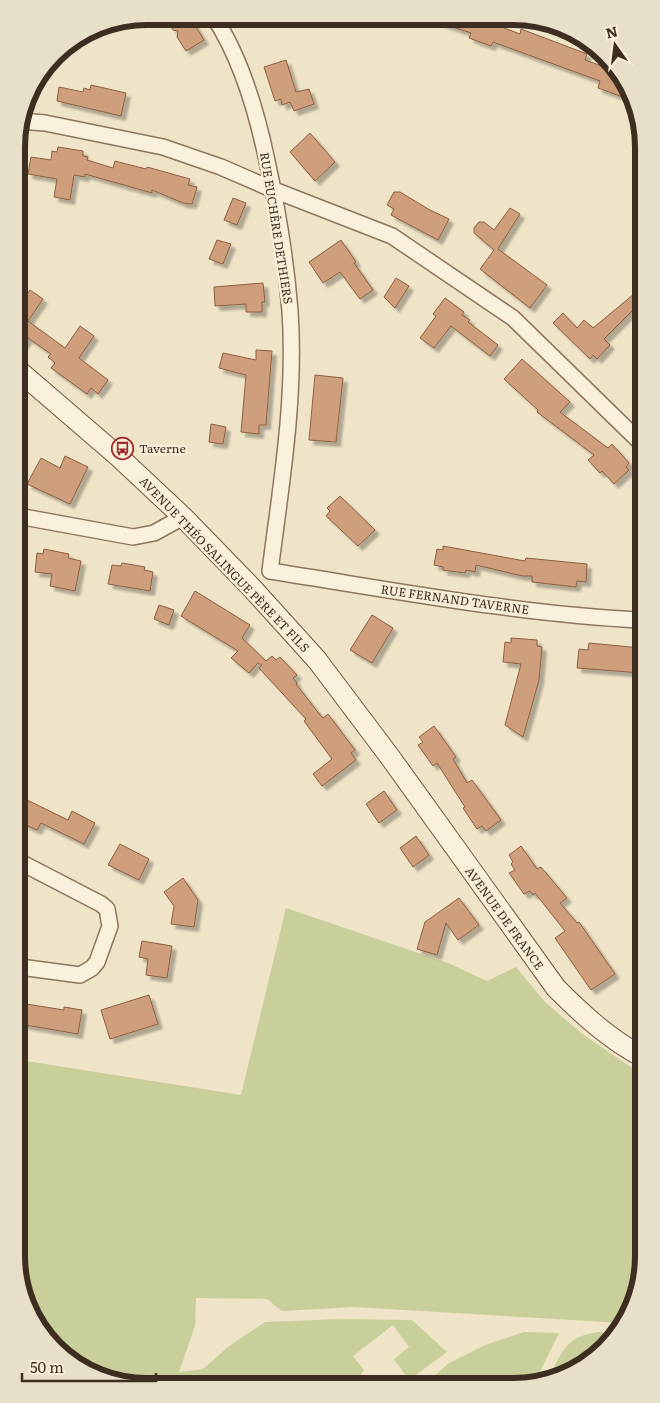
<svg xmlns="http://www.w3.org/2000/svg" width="660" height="1403" font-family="Literata,serif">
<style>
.green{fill:#c9cf9b}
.building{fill:#cf9f7d;stroke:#8d5f41;filter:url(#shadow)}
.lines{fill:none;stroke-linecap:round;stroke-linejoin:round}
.street-casing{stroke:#8d765c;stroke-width:18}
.secondary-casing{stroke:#6f573f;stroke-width:22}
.street{stroke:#faf1dc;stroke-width:15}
.secondary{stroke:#faf1dc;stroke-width:20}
.rail{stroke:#3d2e20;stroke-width:4;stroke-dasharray:9 9;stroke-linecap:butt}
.labels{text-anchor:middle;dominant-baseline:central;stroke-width:5;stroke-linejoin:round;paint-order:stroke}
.street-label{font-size:12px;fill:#3d2e20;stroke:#f7eed8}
.poi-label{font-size:12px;fill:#3d2e20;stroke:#f7eed8;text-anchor:start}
.rim{fill:none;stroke:#3d2e20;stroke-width:6}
</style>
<defs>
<filter id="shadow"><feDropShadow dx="4.5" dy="4.5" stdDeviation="1" flood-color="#0004"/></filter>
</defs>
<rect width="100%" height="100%" fill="#f0e4c8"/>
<path class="green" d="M286,908L448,963L487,981L516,967L544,1001L581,1033L635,1070L643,1074V1265L622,1323L354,1307L282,1311L267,1299L196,1298L195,1326L179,1372L203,1369L228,1347L265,1322L340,1319L412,1320L447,1352L409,1380L394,1359L409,1347L393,1325L353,1356L364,1370L356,1383L220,1384L174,1379L172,1384H122L61,1354L21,1290L20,1060L241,1095Z
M524,1332L559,1333L535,1382L426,1383L449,1363L485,1345Z
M599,1332L617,1334L585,1365L547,1382C561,1354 564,1336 599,1332Z"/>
<path class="building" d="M165,16L190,17L204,40L186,51L177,37L178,31L173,30Z
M436,18H478L520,34L521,29L587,54L585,60L613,70L631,100L598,88L600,81L493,42L491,46L469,38L471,33L435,21Z
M286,60L296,92L309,89L314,104L294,111L290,102L282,105L281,99L275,101L264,67Z
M91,85L126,93L121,116L57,101L59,87L83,92L84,88L90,90Z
M310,133L335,162L315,181L290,152Z
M58,147L83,151V156L88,157L87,160L113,168L115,161L146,169L147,167L190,179L188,185L197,187L192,204L183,203L152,190V193L85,174V177L74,175L70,200L54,197L57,179L28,174L31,157L51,160L52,151L57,152Z
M394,192H400L430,210L449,219L438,240L391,215L394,209L387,205Z
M233,198L246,203L237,225L224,220Z
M510,208L520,214L498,249L547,285L530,308L480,269L494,250L474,233V228L479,222H484L494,230Z
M217,240L231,244L223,264L209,259Z
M341,240L356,262L354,263L373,290L360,299L340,272L323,283L309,262Z
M396,278L409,286L395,308L384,297Z
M263,283L265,302H262V312H246V304L215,306L214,287Z
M30,290L43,299L28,321L65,348L80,326L94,336L79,358L108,380L98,394L91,388L87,394L51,368L55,363L48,357L51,354L28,338L18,352V308Z
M634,294L640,303L604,339L610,345L597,359L593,355L590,359L553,323L563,313L577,328L584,320L593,328Z
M445,298L464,312L462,315L470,320L468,322L498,345L490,356L451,326L434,348L420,338L436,316L433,314Z
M256,350L272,351L266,425H259V434L241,432L246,375L219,368L223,353L256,360Z
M522,359L570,402L560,412L608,448L612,444L629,463L626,467L629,470L614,484L602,471L600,473L588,460L594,455L537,412L538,410L504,379Z
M315,375L343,378L336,442L309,440Z
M211,424L226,427L223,444L209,442Z
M65,456L88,467L70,504L27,484L41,458L60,468Z
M340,496L375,530L358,546L326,516L330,511L327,508Z
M443,546L525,561L526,558L587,564L586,582L577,581L576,587L532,582V576H522L476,565L475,572L466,570L465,573L443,570V567L434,565L437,549L443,550Z
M44,549L69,554L68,558L81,561L75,591L50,586L52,574L35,572L37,553L43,554Z
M122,563L145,567L144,570L153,572L150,591L108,584L112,565L121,566Z
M195,591L250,625L242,638L266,661L272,656L276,660L280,657L297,675L293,678L297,683L296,684L317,711L323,718L328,714L355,750L351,753L356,760L322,786L313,774L332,759L304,721L306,719L259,668L262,665L258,663L249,673L231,658L238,651L181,616Z
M159,605L174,610L169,625L154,619Z
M372,615L393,628L372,663L350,650Z
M511,638L537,640V646L542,647L539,680L523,737L505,725L521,664L503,662L505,642L511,643Z
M589,643L641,648V673L577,668L579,649L588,650Z
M434,726L456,757L453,759L467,783L472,780L501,820L486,831L482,826L477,829L463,808L465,807L437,763L433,766L418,745L423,742L419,737Z
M384,791L397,810L379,823L366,804Z
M23,798L68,820L72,811L95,823L84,844L41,823L37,830L19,822V805Z
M416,836L429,855L413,867L400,848Z
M120,844L149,859L139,880L108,865Z
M521,846L537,869L541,867L567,898L560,903L577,923L579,922L615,974L591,990L555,938L565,931L535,893L533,895L530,891L524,894L509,873L515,870L511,864L513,862L509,855Z
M183,878L198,900L194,927L171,924L174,906L164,892Z
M459,898L479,925L458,940L446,923L437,955L417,949L425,922Z
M142,941L172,946L167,978L146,975L148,959L139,957Z
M149,995L158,1024L110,1039L101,1010Z
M20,1003L64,1010V1007L82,1010L78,1034L20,1024Z"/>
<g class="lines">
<defs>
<path id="street" d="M214,17C241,58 257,113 267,161C278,211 286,261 290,311C296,398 281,485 270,571
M20,121L45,123L163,147L221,167L274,190L392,236L513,318L640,442
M18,516L133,537L154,533L183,517
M270,571C393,590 517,614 641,620
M20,862L101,904L107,909L110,926L97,962L92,968L80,975L20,967"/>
<path id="secondary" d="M18,370L119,457L183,517L251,587L317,660L390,757L556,988C582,1014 610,1040 643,1057"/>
</defs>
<use href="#street" class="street-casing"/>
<use href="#secondary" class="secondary-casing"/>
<use href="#street" class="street"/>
<use href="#secondary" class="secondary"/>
<path class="rail" d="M110,1379L185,1384"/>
</g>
<defs>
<symbol id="bus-ring" viewBox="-11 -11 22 22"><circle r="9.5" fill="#f7eed8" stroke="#9e2a2b" stroke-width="1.5"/><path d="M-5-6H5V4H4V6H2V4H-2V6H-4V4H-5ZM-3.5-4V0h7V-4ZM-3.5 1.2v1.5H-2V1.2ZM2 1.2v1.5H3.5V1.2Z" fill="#9e2a2b"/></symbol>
</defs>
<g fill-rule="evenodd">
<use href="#bus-ring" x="110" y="436" width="25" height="25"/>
</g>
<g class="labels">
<g class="street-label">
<text transform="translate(277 228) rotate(81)">RUE EUCHÈRE DETHIERS</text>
<text transform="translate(225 564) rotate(46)">AVENUE THÉO SALINGUE PÈRE ET FILS</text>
<text transform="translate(455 599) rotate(8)">RUE FERNAND TAVERNE</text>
<text transform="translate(505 918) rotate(54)">AVENUE DE FRANCE</text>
</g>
<g class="poi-label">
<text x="139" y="448">Taverne</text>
</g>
</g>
<path d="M0 0H660V1403H0ZM147 25H513A122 122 0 0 1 635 147V1256A122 122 0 0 1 513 1378H147A122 122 0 0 1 25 1256V147A122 122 0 0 1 147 25Z" fill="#e8dfc9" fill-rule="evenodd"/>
<path class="rim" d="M147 25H513A122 122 0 0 1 635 147V1256A122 122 0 0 1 513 1378H147A122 122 0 0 1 25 1256V147A122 122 0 0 1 147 25Z"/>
<g transform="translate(615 45) rotate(346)" stroke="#f7eed8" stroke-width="4" paint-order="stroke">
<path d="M0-4L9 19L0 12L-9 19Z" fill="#3d2e20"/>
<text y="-8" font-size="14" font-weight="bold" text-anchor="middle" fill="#3d2e20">N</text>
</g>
<path d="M22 1373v8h134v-8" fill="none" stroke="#3d2e20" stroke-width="2.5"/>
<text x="30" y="1373" font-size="15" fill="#3d2e20" stroke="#f7eed8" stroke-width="4" paint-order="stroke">50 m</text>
</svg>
